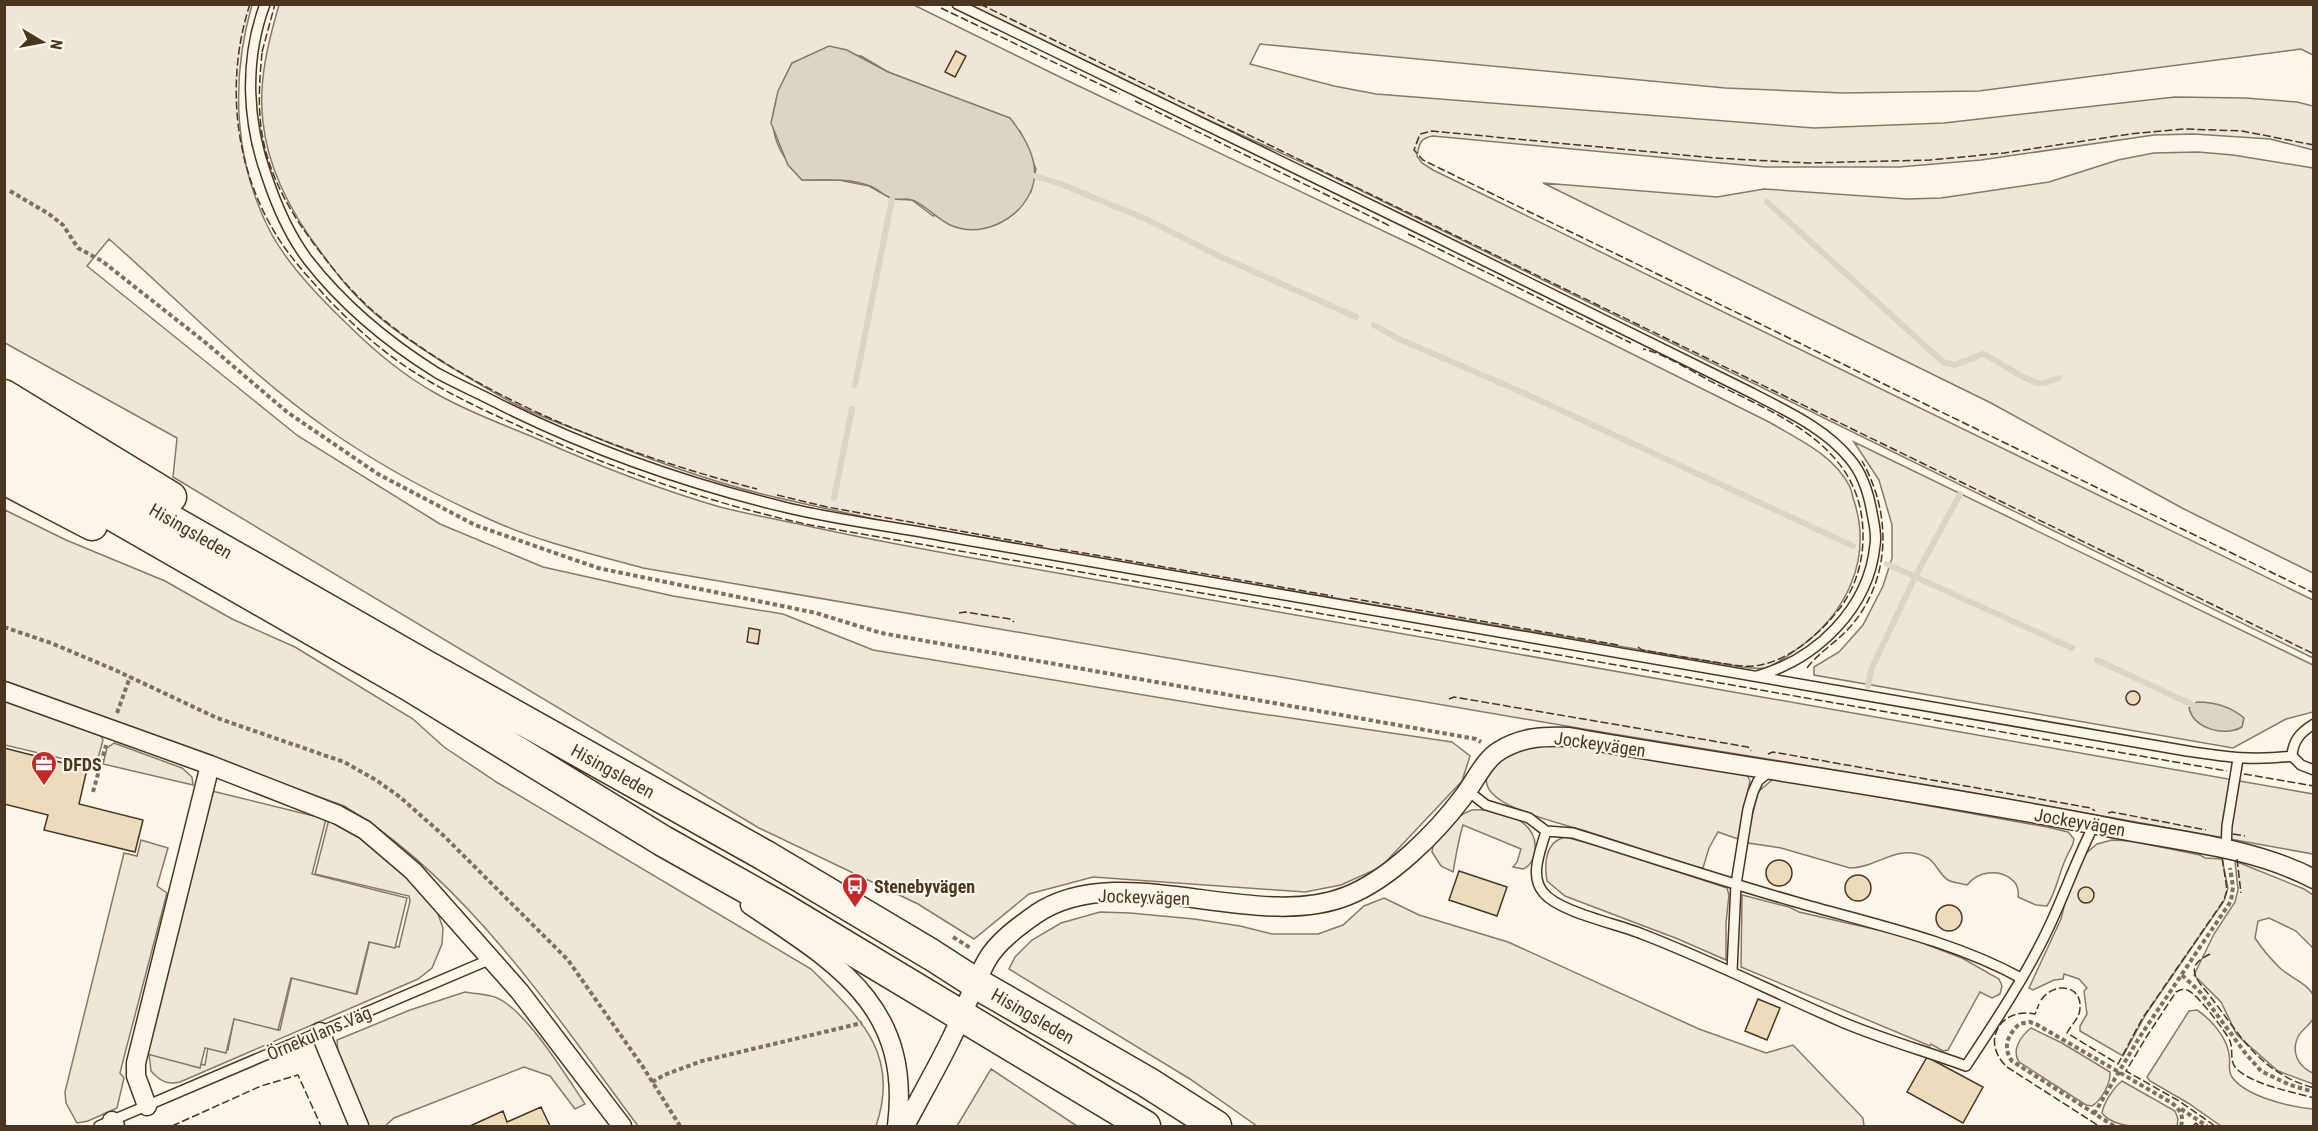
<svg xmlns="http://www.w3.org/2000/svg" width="2318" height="1131" font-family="'Roboto Condensed',sans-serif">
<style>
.green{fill:#ede6d9;stroke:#887966;stroke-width:1.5;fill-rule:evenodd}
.parking{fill:#ede7d9;stroke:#887966;stroke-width:1.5}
.water{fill:#dcd4c6;stroke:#887966;stroke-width:1.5}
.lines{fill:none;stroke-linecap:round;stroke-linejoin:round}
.stream{stroke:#dcd4c6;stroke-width:6}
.building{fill:#ecdcbc;stroke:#4a3520;stroke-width:1.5}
.service-casing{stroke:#4a3520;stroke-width:12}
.minor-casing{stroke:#4a3520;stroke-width:21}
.trunk-casing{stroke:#4a3520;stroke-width:33}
.path{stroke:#7f6f5c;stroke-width:4;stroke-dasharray:4.5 3;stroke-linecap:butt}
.service{stroke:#fbf6e9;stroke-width:9}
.minor{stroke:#fbf6e9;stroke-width:18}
.trunk{stroke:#fbf6e9;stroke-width:30}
.fence{stroke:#4a3520;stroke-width:1.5;stroke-dasharray:8 3;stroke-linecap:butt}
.labels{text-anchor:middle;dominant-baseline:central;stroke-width:4.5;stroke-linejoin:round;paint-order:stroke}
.street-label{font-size:18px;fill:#4a3520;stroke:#fbf6e9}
.poi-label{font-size:18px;font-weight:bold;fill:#4a3520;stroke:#fbf6e9;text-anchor:start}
</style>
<rect width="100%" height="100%" fill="#fbf6e9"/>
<path class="green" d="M5,5H252C230,81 234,164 272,235C290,267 318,296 344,321C372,349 402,375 437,394C470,413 505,425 540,440C599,466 658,489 720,507C747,514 775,519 803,525C889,544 976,559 1063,574L2313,794V854L1958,790L1607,733L643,568C592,554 540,542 491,520C435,495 379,465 329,430C249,374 182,303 109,239L87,266L298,436L440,524L543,567L673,596L783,614L873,650L1222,708L1452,742L1470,756L1462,781L1381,867L1341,885L1305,892L1093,877L1029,894L974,939L918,904L759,828L173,477L177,438L5,343Z
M279,5H914L1064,79L1417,247L1769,422C1798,439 1834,455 1850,487C1852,492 1853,499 1855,504C1872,561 1845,614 1800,647C1789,655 1778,664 1765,668C1758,669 1749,668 1742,667L897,524C852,514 807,505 762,494C706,480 651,460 597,438C570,427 543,418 517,405C491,392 466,376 441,361C408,340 374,317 348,287C338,276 329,263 320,251C292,214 268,169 263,122C258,82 268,43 279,5ZM861,56L888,72L944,94L1020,131L1036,169L1031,192L933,216L912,200L892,199L869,186L839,180H802C763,136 767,113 792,63L807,57Z
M968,5H2313V55L2301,49L1979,91L1843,93L1725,88L1260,44L1250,64L1334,86L1376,94L1814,128L1944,123L2175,97L2245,98L2297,102L2313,106V150L2270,139L2194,134L2154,135L1981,160L1899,167H1765L1433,136C1420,138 1419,144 1417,156L1422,163L1433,170L2313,600V658L1323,172L1155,96Z
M2198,152L2233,155L2313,168V573L2182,508L1991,403L1543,183L1717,197L1764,189L1907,199L1941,198L2049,182L2118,160L2154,153Z
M1854,442L2313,665V712L2286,719L2233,748L1814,675V667L1839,652L1863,625L1883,586L1892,558V525L1879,480Z
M5,510L66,540L165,581L232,619L295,647L413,719L444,747L498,783L811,969C859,1017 901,1053 876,1126H638C555,1015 465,878 344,806L5,681Z
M5,700L100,734L103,740L97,762L90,761L89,765L5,745Z
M1549,742L1747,775L1750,781L1738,839L1718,832L1709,848L1703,868L1696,867C1657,855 1618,841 1579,829C1560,823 1462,802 1492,768C1496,764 1501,758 1505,755C1515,749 1537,746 1549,742Z
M114,743L182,768L192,777L193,785L103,764L107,748Z
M1772,780L1802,783L2047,827L2068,832L2074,839C2073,847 2070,849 2067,856C2059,872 2057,890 2047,906L2036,905L2018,897C2021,880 2003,871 1988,873C1979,874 1972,879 1967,885C1961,883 1953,883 1948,880C1939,875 1936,861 1926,857C1896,843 1878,868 1850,868L1781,848L1748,843L1747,837L1758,792Z
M1472,810C1498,808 1538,819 1535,850C1534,859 1531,866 1523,869L1513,867L1517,862L1521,849L1463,825C1458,841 1456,856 1453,872L1441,866L1432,852C1433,834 1456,816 1472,810Z
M329,819L365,838L431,900L438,914L443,928L442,944L432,968L418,979L180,1082C167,1085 160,1081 151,1071L149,1054L205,1065L208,1047L228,1050L234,1018L280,1030L292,977L357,994L370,940L399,947L410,901L409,896L315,874Z
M1565,837L1600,846L1727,888L1729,895L1726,923V960L1678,939L1565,896L1547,881C1544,864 1545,842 1565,837Z
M141,840L168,848L157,886L167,893L124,1057L120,1073L124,1078L117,1108L88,1121L77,1123L66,1103L65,1092L124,853L137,856Z
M2112,840L2131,841L2200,855L2205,858L2222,859L2228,888L2224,901L2146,1014L2123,1056L2080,1031V1026L2087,1014L2084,991L2087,988L2079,979L2064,974L2063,979L2054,980L2033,990L2029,988L2061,919L2065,903L2084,855L2097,844Z
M2235,861L2304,889L2313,895V948L2296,931L2269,918L2258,921L2255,938C2262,949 2270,958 2279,967C2288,977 2311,984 2314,998C2314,1002 2315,1013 2314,1017C2311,1024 2303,1029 2299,1035C2290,1051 2298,1067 2313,1073V1084L2278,1071L2237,1035L2221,1002L2194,975L2214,934L2235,902L2238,890Z
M1742,895L1789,907L1799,912L1904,936L1962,958L1999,979L2002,986L2000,994L1992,998L1980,992L1948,1050L1943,1051L1931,1044L1930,1046L1741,967Z
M1384,898L1419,915L1508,942L1699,1029L1766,1053L1793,1045L1863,1118L1864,1126H1257L1190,1079L1009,969L1015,957L1032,940L1061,923L1100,912L1130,913L1194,919L1240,926L1272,934H1318L1343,925L1364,906Z
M465,992C475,994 488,994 497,998C526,1010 567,1077 585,1104L575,1109L550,1076L524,1067L394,1118L385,1126H368L339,1068L337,1040L410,1010Z
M2197,1010C2211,1019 2227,1038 2229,1054C2231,1062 2227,1070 2232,1077C2246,1097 2291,1107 2313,1109V1126H2221L2188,1103L2150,1081L2147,1077L2189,1011Z
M2031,1028L2062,1043L2110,1072C2111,1083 2101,1101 2092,1106L2086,1105L2019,1062C2011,1050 2021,1036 2031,1028Z
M991,1069L1077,1126H957Z
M2122,1081L2175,1111L2178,1119L2177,1126C2155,1127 2116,1131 2102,1113C2104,1102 2114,1087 2122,1081Z"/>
<path class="parking" d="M212,791L326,819L312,874L407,898L395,948L369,942L356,994L291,978L278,1030L234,1019L226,1053L205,1048L200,1068L147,1054Z"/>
<path class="water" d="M829,46L847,50L888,72L1010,118C1026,138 1043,167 1030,193C1016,222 980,238 950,225C937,219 924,204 912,200C906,198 899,200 894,199C885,197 878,189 870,186C849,178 824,180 802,180L788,165L771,123L778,91L792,63Z
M2197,702C2215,702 2230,706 2244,718L2242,727C2225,737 2194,729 2189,708Z"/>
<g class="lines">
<path class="stream" d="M1035,176L1061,184L1148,220L1221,257L1356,317
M1767,202L1943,362L1955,365L1983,354C1997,360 2028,383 2040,383C2046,384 2053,380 2059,378
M1374,325L1399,339L1526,394L1853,546
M855,385L892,199
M834,498L852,409
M1887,564L2072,648
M2097,660L2193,705
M1868,686L1871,670L1915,577L1960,494"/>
</g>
<path class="building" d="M956,51L966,56L955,77L945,72Z
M749,628L760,630L758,644L747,642Z
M2126 698a7 7 0 1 1 14 0a7 7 0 1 1-14 0Z
M4,748L87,769L79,804L143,820L135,852L44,830L48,815L4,804Z
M1766 873a13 13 0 1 1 26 0a13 13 0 1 1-26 0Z
M1459,871L1507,887L1497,916L1449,900Z
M1845 888a13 13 0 1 1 26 0a13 13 0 1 1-26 0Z
M2078 895a8 8 0 1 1 16 0a8 8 0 1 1-16 0Z
M1936 918a13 13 0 1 1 26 0a13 13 0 1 1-26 0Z
M1758,999L1780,1008L1767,1040L1745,1031Z
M1927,1057L1983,1087L1963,1123L1907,1092Z
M541,1107L550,1126H470L503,1111L507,1122Z"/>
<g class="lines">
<defs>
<path id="service" d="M265,4C244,61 247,122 267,177C277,207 289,235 308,260C343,305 389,343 437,373C457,384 478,393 499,404C589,449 685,483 784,507C836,520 890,526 943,536L2187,751C2227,757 2251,761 2292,756
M957,4L1414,226L1752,393C1786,411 1825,428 1850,459C1862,473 1869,495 1872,513C1874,523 1877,535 1875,545C1869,608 1817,659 1757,676
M2314,724C2301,732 2293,740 2292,756L2301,765L2314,770
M1468,791L1486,805L1529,818L1546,831C1541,850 1529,875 1543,892C1558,912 1618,924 1642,934C1710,960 1775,993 1842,1022C1882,1039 1925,1051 1966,1066C1995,1022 2026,976 2049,927C2065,893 2077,858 2094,825
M1546,831L1573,833C1647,856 1721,881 1796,902C1872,924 1951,940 2021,978
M2226,850L2227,826L2238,759
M1732,971L1736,884L1748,809L1753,792L1758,781L1770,771
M99,1126L491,959"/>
<path id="minor" d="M4,691L210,765L338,815L365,830L413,871L520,992L622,1126
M750,905C838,964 912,1007 897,1126
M320,1032L359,1126
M147,1106L136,1076V1063L210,765
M112,1121L115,1126
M905,1126C920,1097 937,1068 951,1039C964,1013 973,985 987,960C997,942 1019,926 1036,914C1121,857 1254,933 1347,896C1390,879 1436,833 1463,797C1474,783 1484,760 1499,751C1521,737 1543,736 1569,737C1748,768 1928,792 2107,827C2175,841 2251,846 2314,879"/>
<path id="trunk" d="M4,395L171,497
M4,425L423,664L764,855L932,955L977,984L1147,1082L1216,1126
M4,453L410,686L663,841L784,909L1145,1126
M4,479L92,525"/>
</defs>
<use href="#service" class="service-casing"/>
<use href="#minor" class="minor-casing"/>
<use href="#trunk" class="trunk-casing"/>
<path class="path" d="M10,191L49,214L63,225L78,248L102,261L206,343L287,412L378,474L475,525L598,568L816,613L881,633L1476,739L1481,742
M4,627L51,643L115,670L217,718L344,762L376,780L400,797L444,836L568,960L643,1067L680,1126
M117,713L130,677
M93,792L106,745
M953,937L972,949
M2182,975L2201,993L2246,1054L2261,1071L2290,1085L2314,1092
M652,1082L664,1075L702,1061L862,1023
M2181,1109L2207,1126
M2094,1114L2139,1038L2231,901L2233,887L2230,868
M2114,1126L2012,1061C2002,1047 2008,1035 2019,1024L2030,1022L2036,1024L2172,1103C2180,1110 2184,1115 2181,1126"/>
<use href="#service" class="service"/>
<use href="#minor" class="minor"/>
<use href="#trunk" class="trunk"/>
<path class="fence" d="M250,4C225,80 234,168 277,236C291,259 310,279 328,299C354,326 382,352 414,372C447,393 483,410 519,426C612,469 709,503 810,525L2227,771
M980,4L2314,654
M941,8L1120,94
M262,52L275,4
M262,53C259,84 257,117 265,148C274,185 294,218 317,248C338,276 361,303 389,324C493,405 630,456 757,489
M1135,101L1390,226
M2314,145L2242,131L2184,129L2130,134L2004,153L1930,160L1808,163L1715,158L1432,131L1420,134L1414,150L1423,160L1433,165L2314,593
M1408,234L1631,343
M777,495L827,507L1043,546
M1060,549L1333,596
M1350,598L1618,645
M959,613L965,612L1010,619L1014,622
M1638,647L1642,650C1666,654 1690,658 1714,662C1727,664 1741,667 1754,666C1787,662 1816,637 1836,613C1854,592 1863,564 1863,537C1864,448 1783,417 1716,384C1696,374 1664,353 1643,349
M1807,668C1819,652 1837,642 1851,626C1891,579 1892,514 1862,461
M1449,699L1454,697L1748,747L1751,751
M1768,754L1773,752L2091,808L2095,811
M2244,774L2314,786
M2108,813L2112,812L2206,830
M2233,834L2245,836
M2237,859L2241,893
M2210,954C2194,962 2189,969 2201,985C2238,1029 2254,1071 2314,1088
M2041,1000C2053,982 2082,984 2080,1008C2080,1018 2071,1025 2067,1033L2118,1064L2142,1019L2224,900L2227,890L2222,856
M2005,1065C1981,1040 2001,1007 2035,1014L2039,1004
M2007,1067L2099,1126
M172,1126L261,1086L298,1075L321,1126
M2193,1126L2196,1123L2199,1126
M2215,1126L2179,1101L2126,1071L2147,1036L2176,992C2181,989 2184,988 2189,991C2198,995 2226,1032 2230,1041C2234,1052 2228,1063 2239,1071C2256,1085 2292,1092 2314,1098"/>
</g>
<defs>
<symbol id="office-pin" viewBox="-11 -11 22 30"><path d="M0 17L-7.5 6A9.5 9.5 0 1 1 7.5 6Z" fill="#c62828" stroke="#fbf6e9"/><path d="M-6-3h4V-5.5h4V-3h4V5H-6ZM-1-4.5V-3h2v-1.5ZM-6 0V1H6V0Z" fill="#fff"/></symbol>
<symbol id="bus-pin" viewBox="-11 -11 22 30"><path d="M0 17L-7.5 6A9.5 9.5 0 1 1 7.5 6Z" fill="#c62828" stroke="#fbf6e9"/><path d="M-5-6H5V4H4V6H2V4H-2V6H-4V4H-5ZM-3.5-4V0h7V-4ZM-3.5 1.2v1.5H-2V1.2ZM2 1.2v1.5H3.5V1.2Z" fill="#fff"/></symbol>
</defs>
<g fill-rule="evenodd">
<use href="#office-pin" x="29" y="749" width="30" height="40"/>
<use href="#bus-pin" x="840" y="871" width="30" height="40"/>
</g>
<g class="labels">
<g class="street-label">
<text transform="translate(191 531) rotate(30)">Hisingsleden</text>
<text transform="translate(1600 744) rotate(8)">Jockeyvägen</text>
<text transform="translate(613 771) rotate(29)">Hisingsleden</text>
<text transform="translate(2080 822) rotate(10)">Jockeyvägen</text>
<text transform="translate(1144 897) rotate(2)">Jockeyvägen</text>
<text transform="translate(1033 1016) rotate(30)">Hisingsleden</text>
<text transform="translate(319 1033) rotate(-23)">Örnekulans Väg</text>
</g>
<g class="poi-label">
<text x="63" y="764">DFDS</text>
<text x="874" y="886">Stenebyvägen</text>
</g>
</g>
<rect width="2318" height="1131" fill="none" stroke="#4a3520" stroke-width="12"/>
<g transform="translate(42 42) rotate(100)" stroke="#fbf6e9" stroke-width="4.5" paint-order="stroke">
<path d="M0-4.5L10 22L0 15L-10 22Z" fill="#4a3520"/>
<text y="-9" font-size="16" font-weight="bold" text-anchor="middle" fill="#4a3520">N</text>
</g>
</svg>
